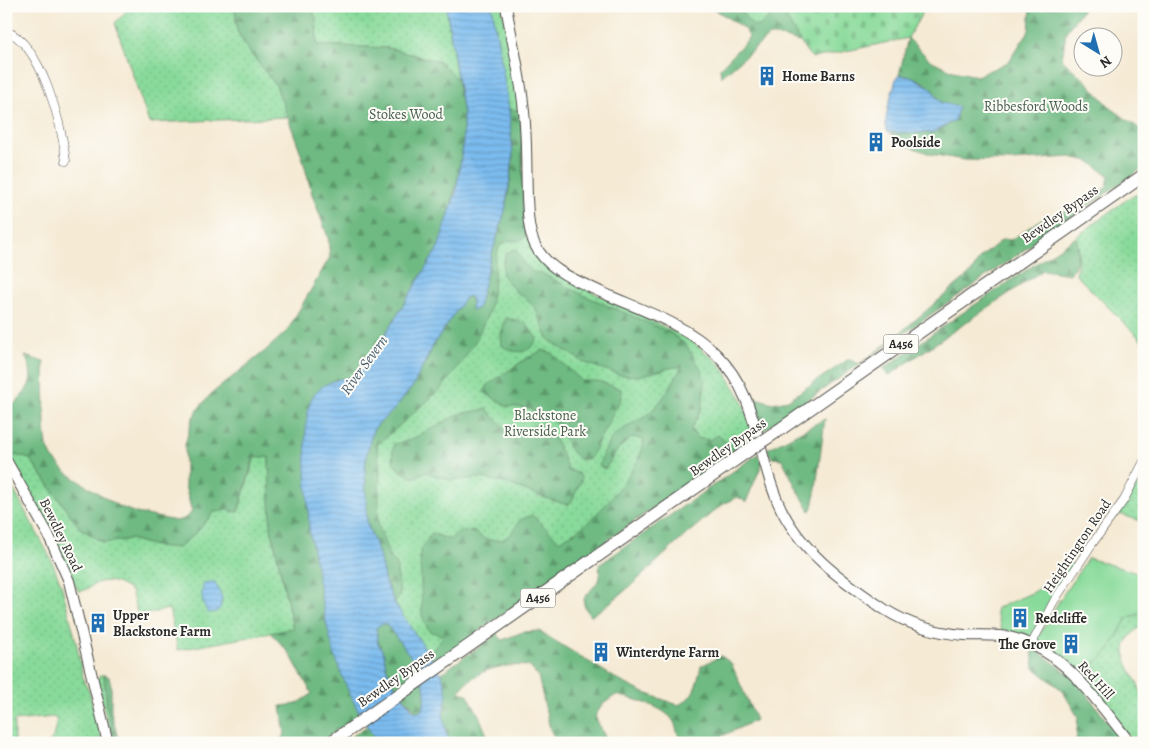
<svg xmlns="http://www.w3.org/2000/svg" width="1150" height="749" font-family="Alegreya,serif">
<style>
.grass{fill:url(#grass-dots);stroke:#5a8262}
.forest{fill:url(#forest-firs);stroke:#4c7256}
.cemetery{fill:url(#cemetery-stones);stroke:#5a8262}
.garden{fill:#88da9a;stroke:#5a8262}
.water{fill:url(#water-rules);stroke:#53748d;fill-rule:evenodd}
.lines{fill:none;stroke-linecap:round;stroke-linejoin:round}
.minor-casing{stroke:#494844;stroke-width:9}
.secondary-casing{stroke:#494844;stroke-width:12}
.trunk-casing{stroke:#494844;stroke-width:14}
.minor{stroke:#fff;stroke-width:8}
.secondary{stroke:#fff;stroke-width:10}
.trunk{stroke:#fff;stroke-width:12}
.trunk-bridge-casing{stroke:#494844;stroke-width:14;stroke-linecap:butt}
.trunk-bridge{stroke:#fff;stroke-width:12}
.labels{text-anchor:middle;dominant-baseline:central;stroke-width:4;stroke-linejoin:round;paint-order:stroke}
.shield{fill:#fdfcf7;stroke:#6a6a68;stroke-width:1}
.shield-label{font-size:12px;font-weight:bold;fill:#2b2b2b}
.poi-label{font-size:14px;font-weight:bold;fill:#2b2b2b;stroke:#fdfcf7;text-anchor:start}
.park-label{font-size:14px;fill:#47604c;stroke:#fdfcf7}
.street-label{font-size:14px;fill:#2b2b2b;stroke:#fdfcf7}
.water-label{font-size:15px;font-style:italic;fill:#475e70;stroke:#fdfcf7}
</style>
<defs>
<pattern id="grass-dots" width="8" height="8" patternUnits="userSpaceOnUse" patternTransform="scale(1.25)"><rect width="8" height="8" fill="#88da9a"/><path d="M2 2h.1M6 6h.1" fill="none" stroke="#76bb85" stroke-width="1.8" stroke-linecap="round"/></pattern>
<pattern id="forest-firs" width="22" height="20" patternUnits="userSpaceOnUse" patternTransform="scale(1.25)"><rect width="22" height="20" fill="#6eba82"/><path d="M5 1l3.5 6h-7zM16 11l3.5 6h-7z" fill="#5b976b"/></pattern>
<pattern id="cemetery-stones" width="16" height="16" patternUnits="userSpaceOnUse" patternTransform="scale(1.25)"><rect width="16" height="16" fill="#88da9a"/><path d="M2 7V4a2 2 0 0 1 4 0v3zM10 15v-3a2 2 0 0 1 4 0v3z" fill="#76bb85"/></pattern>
<pattern id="water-rules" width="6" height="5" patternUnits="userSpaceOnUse" patternTransform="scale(1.25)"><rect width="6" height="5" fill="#7bbcef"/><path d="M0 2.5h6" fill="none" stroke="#6599c2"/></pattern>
</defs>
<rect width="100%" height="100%" fill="#fdfcf7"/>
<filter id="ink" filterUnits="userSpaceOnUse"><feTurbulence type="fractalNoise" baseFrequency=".02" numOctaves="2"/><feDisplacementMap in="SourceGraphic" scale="10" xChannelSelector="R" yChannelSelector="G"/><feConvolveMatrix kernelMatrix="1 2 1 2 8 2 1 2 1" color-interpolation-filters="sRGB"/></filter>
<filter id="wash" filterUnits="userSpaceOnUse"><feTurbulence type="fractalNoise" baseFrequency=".0096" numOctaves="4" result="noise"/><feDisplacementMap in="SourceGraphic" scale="20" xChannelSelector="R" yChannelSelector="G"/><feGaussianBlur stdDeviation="1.12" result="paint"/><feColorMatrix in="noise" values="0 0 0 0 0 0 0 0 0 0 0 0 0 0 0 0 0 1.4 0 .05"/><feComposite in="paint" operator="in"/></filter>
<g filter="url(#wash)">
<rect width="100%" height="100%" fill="#f5ead4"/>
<path class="grass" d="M131,6H235L237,31L251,54L276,85L288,117L149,123L115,23Z
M312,6H446L457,79L440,62L388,48L317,45L316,21Z
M492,6H502L521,105L526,236L562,277L689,339L720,364L741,398L755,436L434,663L395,604L385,582L365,468L509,109Z
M1144,192V343L1076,275L1079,251L1076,237L1130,197Z
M17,455L30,459L80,528L104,543L130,539L155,546L198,531L214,512L227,510L238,512L255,457L269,456L271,527L293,629L178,650L169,609L138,616L131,591C119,583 107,577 93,585C87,589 85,591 78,591L48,524L10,457Z
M6,476L50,557L61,584L76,641L84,682L89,691L103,743H49L53,737L57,720L53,717L14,721V743H6Z
M1144,476V522L1119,514Z
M1144,612V624C1107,650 1134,667 1143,698C1146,708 1144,722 1144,733L1131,739L1082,675L1109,651L1127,618Z
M100,675H104L107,706L115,743H112L97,679Z"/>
<path class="forest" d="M235,6H312L316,21L317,45L388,48L440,62L457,79L463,114V144L460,170L446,227L438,248L385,335L363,365L357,378L333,381L314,394L309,411L306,447L309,529L351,694L361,714L319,743H276L285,735L281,706L297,704L312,694L290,654L271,633L293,628L271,527L269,457H254L238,512L227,510L214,512L198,531L178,548L155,546L130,539L104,543L80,528L30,459L17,455L10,457L6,450V412C25,393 39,383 25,356L44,362L45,428L47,446L52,457L67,473L118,506L136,513L176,521L184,519L192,512L185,486V445L192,419L199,408L211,394L265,351L287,331L330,257L328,237L312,194L302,156L276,85L251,54L237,31Z
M710,6H740L744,15L759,26L781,8L800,42C790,40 778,35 769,36L721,77L720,68L747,40L749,36L743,28Z
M1031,6H1085L1066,32L1062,60L1085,80L1111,108L1144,132V167L763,431L752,397L773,403L788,400L849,359L859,364L889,342L971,273L980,258L1003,239L1011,240L1043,218L1067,210L1083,202L1107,187L1109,176L1089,161L1070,157L1011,161L964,160L931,154L899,143L890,133H932L948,125L955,106C939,105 940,99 931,88C923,80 910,75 899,75L908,38L930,60L953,71L977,76L1008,62L1029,31Z
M509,109L521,111L523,207L526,236L519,241L511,240L500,245L495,260L494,281L489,311L476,340L465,357L442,388L377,445L380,470L378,524L389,556L396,563L400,595L395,603L385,582L379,555L367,523L365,468L367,453L373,430L379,423L393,411L424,366L434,344L465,298L468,296L478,308L489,263L505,211L509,190L513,158Z
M1076,237C1079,252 1079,262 1070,274L1043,270L888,376L883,369L961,314Z
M514,249L517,251L524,264L533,272L545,275L583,295L669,332L686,345L701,369L705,381L702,408L691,429L697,438L709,440L718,435L727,443L737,448L434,663C428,652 437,644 444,636L429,631L422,616L420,551L432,533L450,540L459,530L473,531L486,540H502L511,534L520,520L532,515L559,541C566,536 576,533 582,527C601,513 644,463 644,440L633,437L618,449L605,469L601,467L599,464C604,453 608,440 617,433C630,424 646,419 656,406C667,395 674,380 682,366L670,368L639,376L620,375L583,362L548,339L536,309L524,297L516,292L502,275L503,264L506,253Z
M506,318L525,322L537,339C529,355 516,354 502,346L501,334Z
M543,350L551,353L582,381H598L621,389V398L590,458L580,460L572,452L553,419L527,408L506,406L484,392L488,385L524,360Z
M487,409C510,436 511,433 544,423L557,443L568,469L579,474L582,478L573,499L568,505L542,497L509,484L482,478L450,480L425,472L413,478C395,467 390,466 394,444L410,440L459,414Z
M825,419L814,503L810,511L796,487L782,459L772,458L767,449Z
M758,454L762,464L746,502L738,497C723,502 712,513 700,523C663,553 631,591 591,616C574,596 591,595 600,578L599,565Z
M381,624H386C404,649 433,676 423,709L417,713L393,683L391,675L386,667L384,654L378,643L376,628Z
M539,631L620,681L642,692L678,705C695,698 697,683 701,666L721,656L731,663L756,720L720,737L687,743L679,737C677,733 676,726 674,722C665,706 633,699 616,695L603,704L595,716L605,737L611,743H557L550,729L538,676L529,666C502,664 478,668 460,690V692L467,694L478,713L490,743H450C446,733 443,723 443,712C444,697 450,690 440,674L495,636L494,634L496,632L502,640L523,632Z
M1032,651H1037L1075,678L1123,743H1076L1078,717L1062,690L1034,668Z
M104,675L109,677L111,685V711L119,743H115L107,706Z
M367,726L378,743H342Z"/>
<path class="cemetery" d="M783,6H926L908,38L813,58C804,53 788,19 781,8Z"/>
<path class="garden" d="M740,6H783L759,26H753L744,15Z
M1088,558L1144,575V612L1127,618L1109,651L1082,675L1035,642L1061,598Z
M1069,562L1074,565L1030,639H1026L1002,631L996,612L997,608L1034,592L1066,567Z"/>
<path class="water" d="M446,6H492L509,109L513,158L505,211L489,263L478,308L474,310H471L472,300L469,296L465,298L434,344L413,386L393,411L379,423L373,430L367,453L365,468L367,523L379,555L385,582L395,604L431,657L443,677L447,695L443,712L446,733L450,743H378C357,713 340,677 331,642C321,606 317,567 309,529C309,502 298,412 315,393C326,381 341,377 357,378L363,365L385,335L438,248L456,192L463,144V114ZM381,624H386C404,649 433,676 423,709L417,713L412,709L393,683L386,667L384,654L378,643L376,628Z
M899,75L913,77L931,88L938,99L942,103L959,107L954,121L932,133L888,132C881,122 893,91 896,79Z
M210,582H215L222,598L220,609L216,612L208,613C202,602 200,595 204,583Z"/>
</g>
<g filter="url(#ink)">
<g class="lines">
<defs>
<path id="minor" d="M6,31C42,44 62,126 66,161
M1031,645L1054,601L1092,544L1124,500L1144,461"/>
<path id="secondary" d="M506,6C512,41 521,77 524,112C527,140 526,169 527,197C528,214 528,230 535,245C548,271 578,281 603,293C641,310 686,324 716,354C758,395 756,450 777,500C798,550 841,580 884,609C909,625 935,633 965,635C981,636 997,634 1013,638C1065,651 1099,703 1130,743
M6,460L48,534L69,581L108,743"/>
<path id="trunk" d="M782,428L1144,175
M330,743L749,450"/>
</defs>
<use href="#minor" class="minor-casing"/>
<use href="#secondary" class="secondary-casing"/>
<use href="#trunk" class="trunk-casing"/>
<use href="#minor" class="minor"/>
<use href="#secondary" class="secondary"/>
<use href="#trunk" class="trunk"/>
<defs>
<path id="trunk-bridge" d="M749,450L782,428"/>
</defs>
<use href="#trunk-bridge" class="trunk-bridge-casing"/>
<use href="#trunk-bridge" class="trunk-bridge"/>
</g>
</g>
<defs>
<symbol id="building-bare" viewBox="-9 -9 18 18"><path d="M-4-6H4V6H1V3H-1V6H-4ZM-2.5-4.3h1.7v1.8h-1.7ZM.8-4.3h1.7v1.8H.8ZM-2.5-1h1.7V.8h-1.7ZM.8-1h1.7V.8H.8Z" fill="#1f6fb2" stroke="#fdfcf7" stroke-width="2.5" paint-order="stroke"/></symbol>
</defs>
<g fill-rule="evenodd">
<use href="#building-bare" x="753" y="62" width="28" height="28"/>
<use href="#building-bare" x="862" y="128" width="28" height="28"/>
<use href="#building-bare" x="1006" y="604" width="28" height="28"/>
<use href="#building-bare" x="84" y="609" width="28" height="28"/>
<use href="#building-bare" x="1057" y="630" width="28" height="28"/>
<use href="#building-bare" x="587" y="638" width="28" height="28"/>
</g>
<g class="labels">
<g class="shield">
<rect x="883.5" y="334.5" width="35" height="19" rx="4"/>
<rect x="520.5" y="588.5" width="35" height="19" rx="4"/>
</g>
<g class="shield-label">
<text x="901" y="344">A456</text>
<text x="538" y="598">A456</text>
</g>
<g class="poi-label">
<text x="782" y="76">Home Barns</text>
<text x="891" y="142">Poolside</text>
<text x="113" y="615">Upper<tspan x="113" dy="16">Blackstone Farm</tspan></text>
<text x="1035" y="618">Redcliffe</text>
<text x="1056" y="644" text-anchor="end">The Grove</text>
<text x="616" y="652">Winterdyne Farm</text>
</g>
<g class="park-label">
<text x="1036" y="106">Ribbesford Woods</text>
<text x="406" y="114">Stokes Wood</text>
<text x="545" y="415">Blackstone<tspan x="545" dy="16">Riverside Park</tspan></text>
</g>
<g class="street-label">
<text transform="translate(1060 214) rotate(-35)">Bewdley Bypass</text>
<text transform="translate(728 447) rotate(-35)">Bewdley Bypass</text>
<text transform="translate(61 535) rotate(64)">Bewdley Road</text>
<text transform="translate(1077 546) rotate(-56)">Heightington Road</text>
<text transform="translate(396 678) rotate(-35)">Bewdley Bypass</text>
<text transform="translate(1096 680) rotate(48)">Red Hill</text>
</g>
<g class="water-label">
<text transform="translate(364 365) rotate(-54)">River Severn</text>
</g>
</g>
<rect width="1150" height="749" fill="none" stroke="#fdfcf7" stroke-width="25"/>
<g transform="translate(1098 52) rotate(143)"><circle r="24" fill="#fdfcf7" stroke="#a9a8a5"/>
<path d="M0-4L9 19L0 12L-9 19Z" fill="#1f6fb2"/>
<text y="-8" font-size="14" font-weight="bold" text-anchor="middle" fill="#2b2b2b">N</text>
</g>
</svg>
